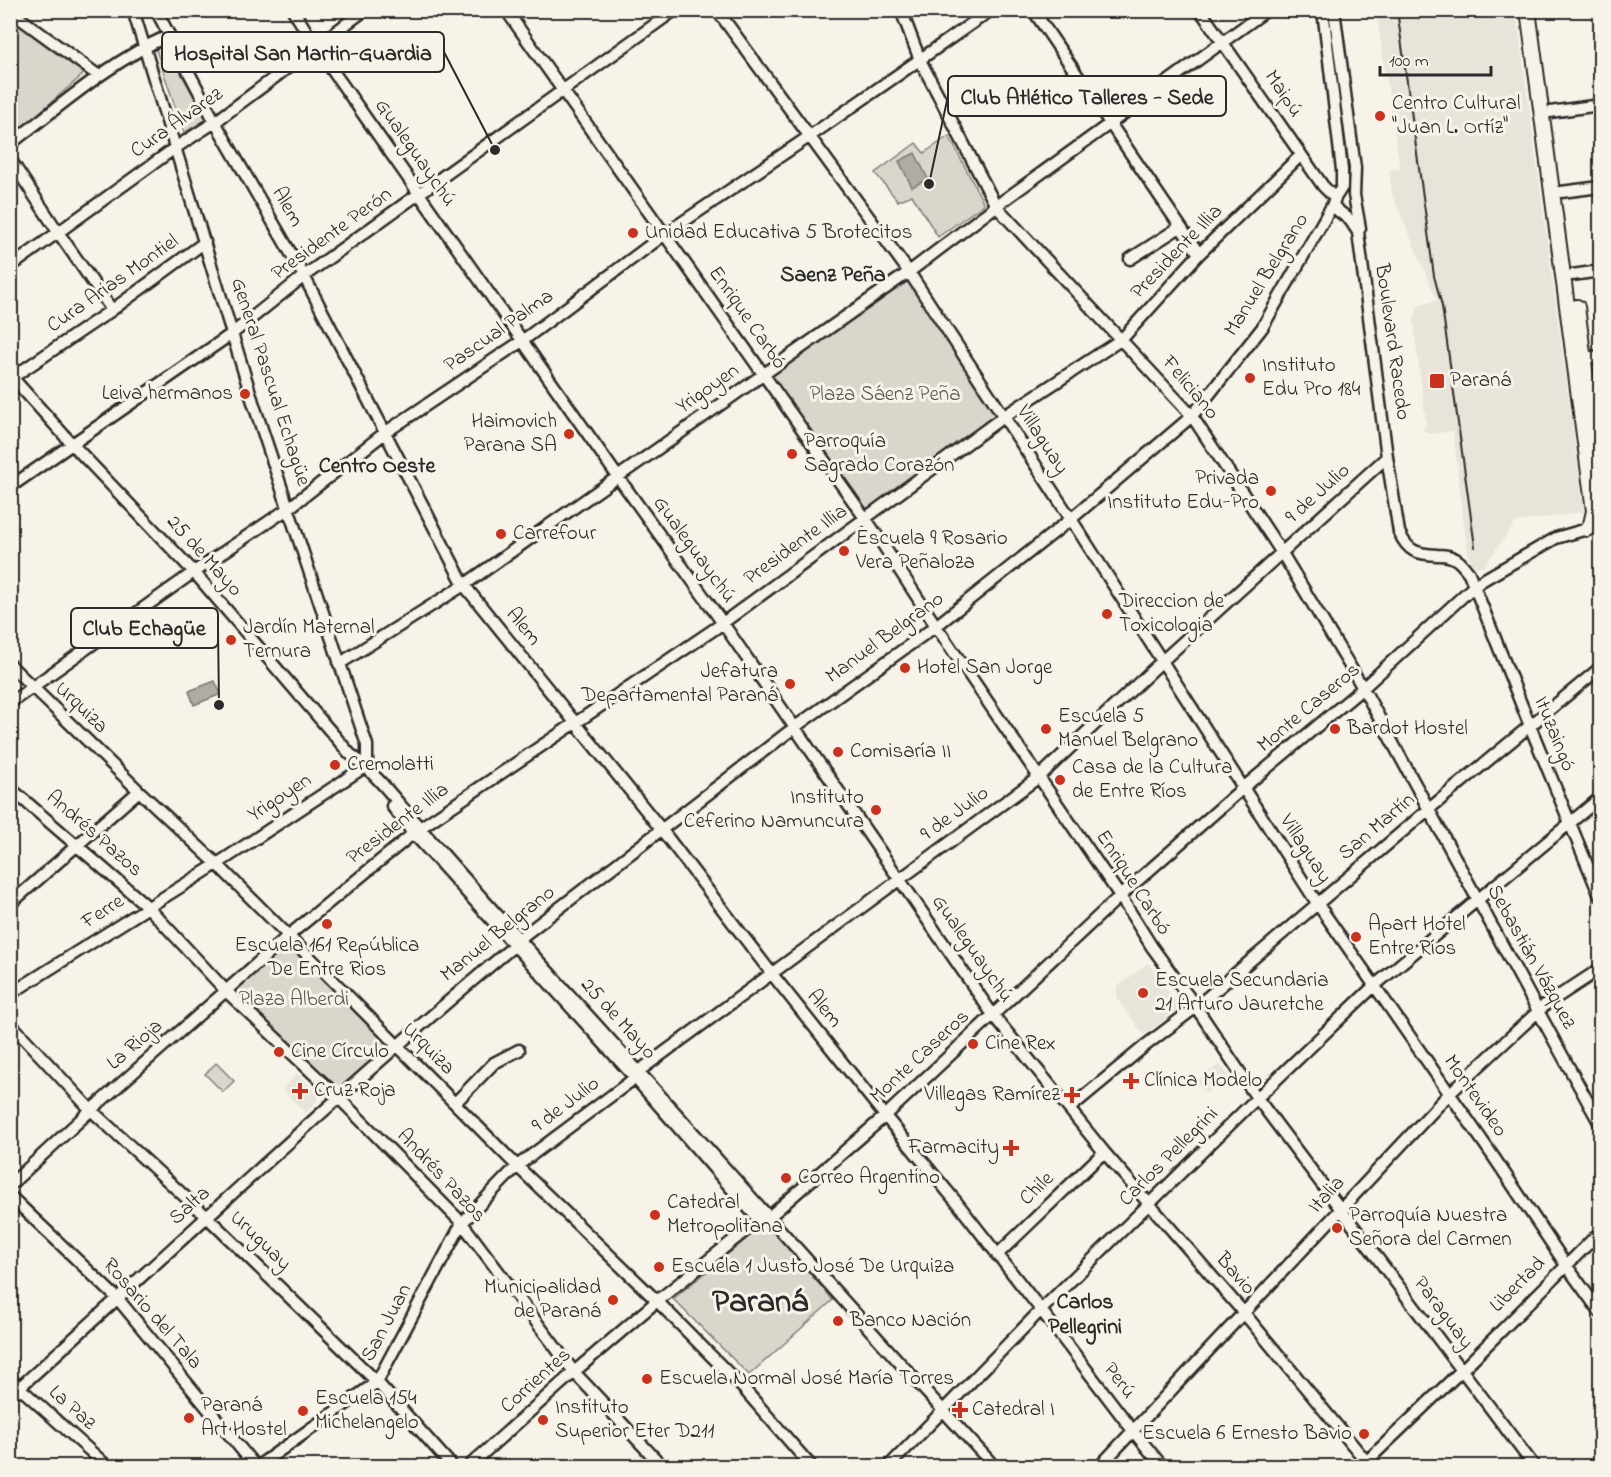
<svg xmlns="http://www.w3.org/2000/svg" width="1611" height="1477" font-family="'Indie Flower',sans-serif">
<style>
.built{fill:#e8e4da}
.green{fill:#dad6cc;stroke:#82807c;stroke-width:1.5}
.water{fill:#afaca4;stroke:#7a7874;stroke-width:1.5}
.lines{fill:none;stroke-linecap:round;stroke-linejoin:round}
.minor-casing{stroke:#2b2b2b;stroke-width:15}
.major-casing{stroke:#2b2b2b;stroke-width:18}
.minor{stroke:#f7f3e8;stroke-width:10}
.major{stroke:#f7f3e8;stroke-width:14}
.rail{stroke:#2b2b2b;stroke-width:2}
.poi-dot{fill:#c8321e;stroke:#f7f3e8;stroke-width:2}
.labels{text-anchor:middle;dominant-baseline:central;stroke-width:6;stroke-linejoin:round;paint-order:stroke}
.street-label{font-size:21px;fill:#2b2b2b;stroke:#f7f3e8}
.poi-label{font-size:21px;fill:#2b2b2b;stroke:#f7f3e8;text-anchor:start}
.park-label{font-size:21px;fill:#575653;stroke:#f7f3e8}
.neighbourhood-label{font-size:22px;font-weight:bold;fill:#2b2b2b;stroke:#f7f3e8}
.town-label{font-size:33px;font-weight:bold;fill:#2b2b2b;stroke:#f7f3e8}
.leader{fill:none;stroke:#2b2b2b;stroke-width:2}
.callout-dot{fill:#2b2b2b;stroke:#f7f3e8;stroke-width:2}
.callout{fill:#f7f3e8;stroke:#2b2b2b;stroke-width:2}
.callout-label{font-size:22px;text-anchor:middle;font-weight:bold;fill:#2b2b2b}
</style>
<rect width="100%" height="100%" fill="#f7f3e8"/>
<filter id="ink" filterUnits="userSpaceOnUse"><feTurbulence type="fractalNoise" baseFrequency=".0167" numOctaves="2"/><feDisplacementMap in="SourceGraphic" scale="12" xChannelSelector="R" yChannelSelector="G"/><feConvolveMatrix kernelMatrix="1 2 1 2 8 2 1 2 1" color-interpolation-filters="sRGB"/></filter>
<g filter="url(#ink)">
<path class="built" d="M1376,11H1516L1584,512L1516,522L1483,567H1476L1472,563L1469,557L1464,524L1453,431L1431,434L1423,430L1426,422L1415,335L1414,320L1418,306L1437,300L1392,194L1389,170L1400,169Z
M1148,963L1180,1008L1144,1035L1117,999V987Z
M1220,1064L1229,1076L1206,1093L1196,1081Z
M297,1074L318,1094L317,1101L305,1113L282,1089Z"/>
<path class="green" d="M14,19L86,72L11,137L10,23Z
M164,43L207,119L184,133L155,47Z
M949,136L984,204L938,237L912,195L898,201L875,173L916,143L924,153Z
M908,276L1000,416L861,516L768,375Z
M287,943L390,1043L339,1092L232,992Z
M216,1063L234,1081L223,1092L205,1074Z
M766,1223L833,1300L749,1375L673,1299Z"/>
<path class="water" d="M915,153L928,179L912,187L899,161Z
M215,681L221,694L194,705L189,691Z"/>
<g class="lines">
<defs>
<path id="minor" d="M133,10L253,402L367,745V769
M156,10L215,122L304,276L464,585L661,829L772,974L885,1116L958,1204L1041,1310L1134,1432L1162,1466
M293,10L316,47L618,477L722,622L993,1015L1104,1152L1244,1313L1370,1466
M506,10L872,528L936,626L1120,896L1152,947L1196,1007L1257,1098L1534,1466
M717,10L909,272L1071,519L1317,903L1495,1159L1566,1265L1600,1312
M901,10L920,60L996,206L1192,416L1282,553L1363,688L1538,1011L1600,1124
M1033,10L1199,254
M1200,10L1323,186L1335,198
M1323,10L1342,170V187L1335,198L1333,204L1336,209L1350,220L1358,232
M1334,10L1355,168L1354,195L1360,228L1358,232L1387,457L1399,532C1408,552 1417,554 1437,555C1441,555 1447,555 1451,557C1459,559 1464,567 1469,573L1530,726L1600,896
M10,11L99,76
M1550,112L1600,105
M10,144C59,107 112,60 168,36
M10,159L58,232L112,310
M1561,192L1600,187
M1130,259L1180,227
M10,267L175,148L215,122L365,10
M1572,275L1600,271
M1584,358L1600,356
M10,375L72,444L194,572L350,754C377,774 397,802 419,827C458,871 496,914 535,957C689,1126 839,1298 994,1466
M13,377L112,310L205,242
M10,487L233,333L304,276L675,10
M339,664L464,585L909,272L996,206L1267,10
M10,665L139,791L217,864L517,1166L657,1301L744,1389L811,1466
M10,703L194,572L289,508L386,432L522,341L665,234L810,136L991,10
M10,788L148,907L226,991L338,1097L462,1223L574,1372L662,1466
M392,806L414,834L635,1078L759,1220
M10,904L139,791
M10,994L217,864L366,766
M10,1023L91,1110L207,1217L377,1382L452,1466
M455,1103L494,1063L519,1050
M1070,1108L1146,1045L1196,1007L1429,809L1600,668
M10,1185L91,1110L288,936L420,828L716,628L1003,417L1122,339L1199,254L1301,155
M10,1196L118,1299L255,1466
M997,1255L1104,1152
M10,1379L107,1466
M10,1396C178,1245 341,1090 515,945L519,939L795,727L936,626L1071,519L1192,416L1262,328L1333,204
M1363,1465L1462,1370L1600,1232
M258,1466L377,1382L462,1223L517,1166L635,1078L639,1071L1039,777L1161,662L1387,457
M469,1466L574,1372L657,1301L759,1220L769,1217L885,1116L1120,896L1243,788L1363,688L1474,586L1483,580L1556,538L1594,527
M889,1466L1041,1310L1257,1098L1374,986L1600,798
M1100,1466L1449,1094L1545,1005L1600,969"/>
<path id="major" d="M1528,10L1594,511L1600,524
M1577,307L1600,484
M1587,529L1591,524L1594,511"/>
</defs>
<use href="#minor" class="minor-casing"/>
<use href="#major" class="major-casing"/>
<use href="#minor" class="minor"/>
<use href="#major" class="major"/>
<path class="rail" d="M1397,10L1434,276L1442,306L1475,547"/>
</g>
</g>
<g class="poi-dot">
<circle cx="1380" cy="116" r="6"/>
<circle cx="633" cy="233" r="6"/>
<circle cx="1250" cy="378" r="6"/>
<rect x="1429" y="373" width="16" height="16" rx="3"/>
<circle cx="245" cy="394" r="6"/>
<circle cx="569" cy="434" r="6"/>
<circle cx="792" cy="454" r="6"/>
<circle cx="1271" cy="491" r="6"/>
<circle cx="501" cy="534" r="6"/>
<circle cx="844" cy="551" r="6"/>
<circle cx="1107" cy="614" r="6"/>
<circle cx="231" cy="640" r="6"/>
<circle cx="905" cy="668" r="6"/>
<circle cx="790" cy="684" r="6"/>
<circle cx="1046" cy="729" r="6"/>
<circle cx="1335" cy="729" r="6"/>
<circle cx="838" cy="752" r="6"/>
<circle cx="335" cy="765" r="6"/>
<circle cx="1060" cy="780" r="6"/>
<circle cx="876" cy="810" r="6"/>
<circle cx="327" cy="924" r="6"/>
<circle cx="1356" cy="937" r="6"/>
<circle cx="1143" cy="993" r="6"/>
<circle cx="973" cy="1044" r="6"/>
<circle cx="279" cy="1052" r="6"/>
<path d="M1128 1072h6v6h6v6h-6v6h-6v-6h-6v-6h6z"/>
<path d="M297 1082h6v6h6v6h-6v6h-6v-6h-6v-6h6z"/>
<path d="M1069 1086h6v6h6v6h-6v6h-6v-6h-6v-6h6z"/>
<path d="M1008 1139h6v6h6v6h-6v6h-6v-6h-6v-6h6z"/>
<circle cx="786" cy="1178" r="6"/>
<circle cx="655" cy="1215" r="6"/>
<circle cx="1337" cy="1228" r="6"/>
<circle cx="659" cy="1267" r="6"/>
<circle cx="613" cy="1300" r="6"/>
<circle cx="838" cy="1321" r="6"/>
<circle cx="647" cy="1379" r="6"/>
<path d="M957 1401h6v6h6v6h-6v6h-6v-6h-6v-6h6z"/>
<circle cx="303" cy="1411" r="6"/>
<circle cx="189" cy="1418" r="6"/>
<circle cx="543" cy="1420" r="6"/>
<circle cx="1364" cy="1434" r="6"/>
</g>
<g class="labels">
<g class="street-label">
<text transform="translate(1283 94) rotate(56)">Maipú</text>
<text transform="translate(177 123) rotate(-35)">Cura Álvarez</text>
<text transform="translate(415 153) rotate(55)">Gualeguaychú</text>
<text transform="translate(287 207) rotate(60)">Alem</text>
<text transform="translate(332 234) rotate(-36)">Presidente Perón</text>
<text transform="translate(1177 252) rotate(-46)">Presidente Illia</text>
<text transform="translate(1267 275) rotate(-58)">Manuel Belgrano</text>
<text transform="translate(113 284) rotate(-35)">Cura Arias Montiel</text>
<text transform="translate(747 318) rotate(55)">Enrique Carbó</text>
<text transform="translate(499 331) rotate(-35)">Pascual Palma</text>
<text transform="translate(1392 342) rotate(82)">Boulevard Racedo</text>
<text transform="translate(270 382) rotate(72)">General Pascual Echagüe</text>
<text transform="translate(1190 388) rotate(50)">Feliciano</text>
<text transform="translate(708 389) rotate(-35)">Yrigoyen</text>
<text transform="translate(1042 440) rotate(57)">Villaguay</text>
<text transform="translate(1318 494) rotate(-42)">9 de Julio</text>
<text transform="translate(796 545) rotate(-36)">Presidente Illia</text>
<text transform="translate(694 550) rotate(54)">Gualeguaychú</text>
<text transform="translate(204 556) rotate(48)">25 de Mayo</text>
<text transform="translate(523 627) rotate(51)">Alem</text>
<text transform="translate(885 638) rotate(-36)">Manuel Belgrano</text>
<text transform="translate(81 708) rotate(44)">Urquiza</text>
<text transform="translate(1309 708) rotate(-40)">Monte Caseros</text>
<text transform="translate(1554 734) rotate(68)">Ituzaingó</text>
<text transform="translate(280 798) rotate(-33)">Yrigoyen</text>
<text transform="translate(955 814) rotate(-36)">9 de Julio</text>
<text transform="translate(398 824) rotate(-37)">Presidente Illia</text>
<text transform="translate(1377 827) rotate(-40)">San Martín</text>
<text transform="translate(94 834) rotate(41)">Andrés Pazos</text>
<text transform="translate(1305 849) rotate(57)">Villaguay</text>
<text transform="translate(1133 883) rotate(57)">Enrique Carbó</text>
<text transform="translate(103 912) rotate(-33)">Ferre</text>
<text transform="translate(498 934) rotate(-39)">Manuel Belgrano</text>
<text transform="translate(972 949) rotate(55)">Gualeguaychú</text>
<text transform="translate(1531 957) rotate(61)">Sebastián Vázquez</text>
<text transform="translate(824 1009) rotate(51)">Alem</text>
<text transform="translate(618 1019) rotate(48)">25 de Mayo</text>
<text transform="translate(135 1045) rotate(-41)">La Rioja</text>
<text transform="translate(428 1049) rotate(45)">Urquiza</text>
<text transform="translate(920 1057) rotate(-43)">Monte Caseros</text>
<text transform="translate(1475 1096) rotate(55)">Montevideo</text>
<text transform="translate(566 1105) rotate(-37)">9 de Julio</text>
<text transform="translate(1169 1157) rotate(-45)">Carlos Pellegrini</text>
<text transform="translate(441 1176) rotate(47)">Andrés Pazos</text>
<text transform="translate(1037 1189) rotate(-44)">Chile</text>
<text transform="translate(1327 1195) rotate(-47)">Italia</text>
<text transform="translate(190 1206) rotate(-42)">Salta</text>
<text transform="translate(260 1241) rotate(44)">Uruguay</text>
<text transform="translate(1235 1274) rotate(49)">Bavio</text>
<text transform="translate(1518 1285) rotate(-45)">Libertad</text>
<text transform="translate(1443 1313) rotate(53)">Paraguay</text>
<text transform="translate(152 1314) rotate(49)">Rosario del Tala</text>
<text transform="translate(387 1323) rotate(-62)">San Juan</text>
<text transform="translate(536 1381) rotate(-42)">Corrientes</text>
<text transform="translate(1119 1381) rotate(53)">Perú</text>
<text transform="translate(72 1408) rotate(42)">La Paz</text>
</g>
<g class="poi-label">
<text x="1392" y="104">Centro Cultural<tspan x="1392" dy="24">"Juan L. Ortíz"</tspan></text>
<text x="645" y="233">Unidad Educativa 5 Brotecitos</text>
<text x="1262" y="366">Instituto<tspan x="1262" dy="24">Edu Pro 184</tspan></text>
<text x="1450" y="381">Paraná</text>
<text x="233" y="394" text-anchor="end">Leiva hermanos</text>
<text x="557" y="422" text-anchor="end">Haimovich<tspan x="557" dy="24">Parana SA</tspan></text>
<text x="804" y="442">Parroquía<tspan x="804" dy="24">Sagrado Corazón</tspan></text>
<text x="1259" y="479" text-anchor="end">Privada<tspan x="1259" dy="24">Instituto Edu-Pro</tspan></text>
<text x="513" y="534">Carrefour</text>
<text x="856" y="539">Escuela 9 Rosario<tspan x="856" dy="24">Vera Peñaloza</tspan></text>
<text x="1119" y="602">Direccion de<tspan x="1119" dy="24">Toxicologia</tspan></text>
<text x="243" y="628">Jardín Maternal<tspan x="243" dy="24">Ternura</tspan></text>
<text x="917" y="668">Hotel San Jorge</text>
<text x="778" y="672" text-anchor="end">Jefatura<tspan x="778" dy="24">Departamental Paraná</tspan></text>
<text x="1058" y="717">Escuela 5<tspan x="1058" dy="24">Manuel Belgrano</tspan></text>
<text x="1347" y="729">Bardot Hostel</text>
<text x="850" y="752">Comisaría II</text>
<text x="347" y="765">Cremolatti</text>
<text x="1072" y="768">Casa de la Cultura<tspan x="1072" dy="24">de Entre Ríos</tspan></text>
<text x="864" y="798" text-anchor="end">Instituto<tspan x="864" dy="24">Ceferino Namuncura</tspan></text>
<text x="1368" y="925">Apart Hotel<tspan x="1368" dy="24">Entre Ríos</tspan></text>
<text x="327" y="946" text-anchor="middle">Escuela 161 República<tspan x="327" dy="24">De Entre Rios</tspan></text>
<text x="1155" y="981">Escuela Secundaria<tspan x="1155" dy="24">21 Arturo Jauretche</tspan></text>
<text x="985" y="1044">Cine Rex</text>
<text x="291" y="1052">Cine Círculo</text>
<text x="1144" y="1081">Clínica Modelo</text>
<text x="314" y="1091">Cruz Roja</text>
<text x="1060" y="1095" text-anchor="end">Villegas Ramírez</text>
<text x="999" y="1148" text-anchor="end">Farmacity</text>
<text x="798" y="1178">Correo Argentino</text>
<text x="667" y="1203">Catedral<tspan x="667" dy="24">Metropolitana</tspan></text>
<text x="1349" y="1216">Parroquía Nuestra<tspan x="1349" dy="24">Señora del Carmen</tspan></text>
<text x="671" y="1267">Escuela 1 Justo José De Urquiza</text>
<text x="601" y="1288" text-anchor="end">Municipalidad<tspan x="601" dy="24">de Paraná</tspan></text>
<text x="850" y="1321">Banco Nación</text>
<text x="659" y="1379">Escuela Normal José María Torres</text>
<text x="315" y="1399">Escuela 154<tspan x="315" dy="24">Michelangelo</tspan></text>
<text x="201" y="1406">Paraná<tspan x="201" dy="24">Art Hostel</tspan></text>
<text x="555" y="1408">Instituto<tspan x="555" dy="24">Superior Eter D211</tspan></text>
<text x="972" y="1410">Catedral I</text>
<text x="1352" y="1434" text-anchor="end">Escuela 6 Ernesto Bavio</text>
</g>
<g class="park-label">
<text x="885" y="395">Plaza Sáenz Peña</text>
<text x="294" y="1000">Plaza Alberdi</text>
</g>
<g class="neighbourhood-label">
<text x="833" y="276">Saenz Peña</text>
<text x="377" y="467">Centro Oeste</text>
<text x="1085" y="1303">Carlos<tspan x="1085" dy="25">Pellegrini</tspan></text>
</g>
<g class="town-label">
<text x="760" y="1303">Paraná</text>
</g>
</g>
<path class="leader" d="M495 150L444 52M929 184L948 96M219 705L218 628"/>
<g class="callout-dot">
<circle cx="495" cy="150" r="6"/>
<circle cx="929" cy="184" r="6"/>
<circle cx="219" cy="705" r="6"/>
</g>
<g class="callout">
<rect x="162" y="32" width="282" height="40" rx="6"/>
<rect x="948" y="76" width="278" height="40" rx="6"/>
<rect x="71" y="608" width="147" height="40" rx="6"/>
</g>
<g class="callout-label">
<text x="303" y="60">Hospital San Martin-Guardia</text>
<text x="1087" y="104">Club Atlético Talleres - Sede</text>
<text x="144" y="635">Club Echagüe</text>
</g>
<rect width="1611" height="1477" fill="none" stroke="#f7f3e8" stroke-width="36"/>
<rect x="18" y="18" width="1575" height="1441" fill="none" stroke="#2b2b2b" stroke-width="2" filter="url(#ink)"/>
<path d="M1380 66v9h111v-9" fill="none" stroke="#2b2b2b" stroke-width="3"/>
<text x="1389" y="66" font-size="18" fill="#2b2b2b" stroke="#f7f3e8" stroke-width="4.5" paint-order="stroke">100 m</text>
</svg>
